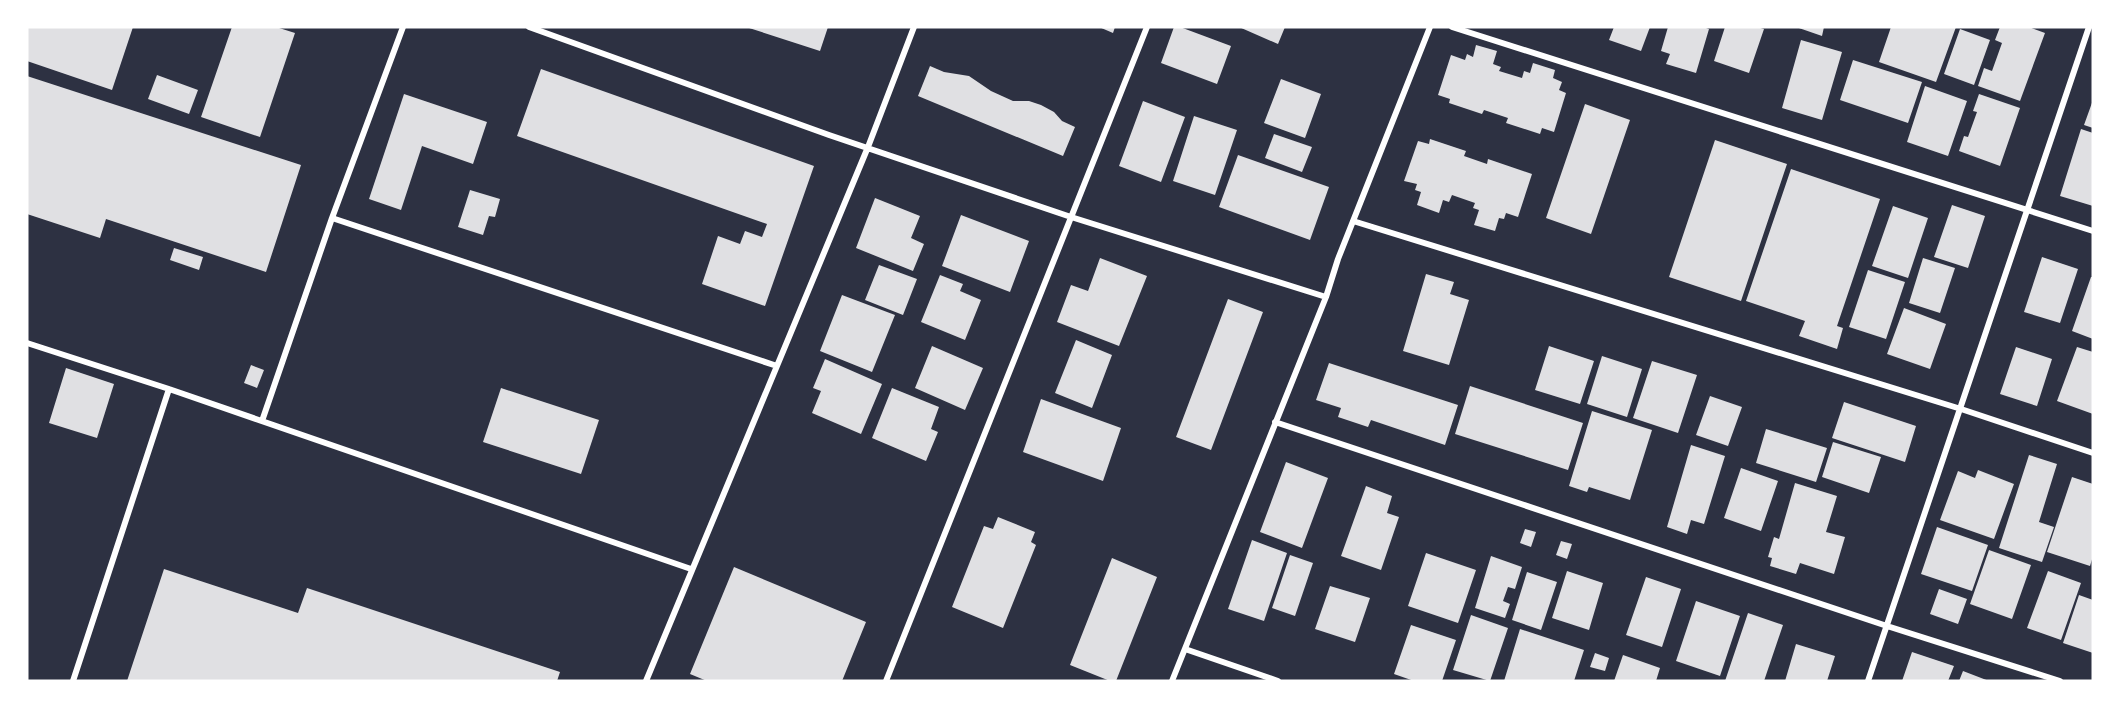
<svg xmlns="http://www.w3.org/2000/svg" width="2120" height="708" font-family="Raleway,sans-serif">
<style>
.building{fill:#e0e0e3}
.lines{fill:none;stroke-linecap:round;stroke-linejoin:round}
.minor{stroke:#fff;stroke-width:6}
</style>
<rect width="100%" height="100%" fill="#2d3142"/>
<path class="building" d="M27,27H133L112,90L27,61Z
M232,27H276L295,33L260,137L201,117Z
M746,27H828L820,51Z
M1099,27H1115L1113,33Z
M1174,27H1180L1231,46L1217,84L1161,63Z
M1239,27H1285L1278,44Z
M1614,27H1650L1641,51L1609,40Z
M1668,27H1703L1709,29L1696,73L1666,64L1670,54L1661,51Z
M1725,27H1757L1764,29L1749,73L1714,61Z
M1796,27H1824L1822,36Z
M1891,27H1956L1936,82L1879,62Z
M2000,27H2029L2045,33L2020,101L1978,86L1984,68L1992,71L2002,43L1995,40Z
M1960,29L1990,40L1974,85L1944,74Z
M1801,40L1842,52L1822,120L1782,108Z
M1476,45L1497,51L1493,64L1501,67L1499,71L1522,78L1524,71L1530,73L1533,63L1555,70L1553,78L1562,82L1559,90L1566,93L1554,132L1542,128L1540,134L1506,123L1508,118L1484,110L1482,114L1449,103L1450,99L1438,95L1451,55L1465,60L1467,54L1473,57Z
M1853,60L1922,82L1908,123L1840,100Z
M930,66L944,72L969,76L991,91L1013,101H1029L1041,105L1054,112L1062,121L1075,127L1063,156L918,96Z
M541,69L814,166L765,306L702,284L718,236L740,244L745,231L762,237L767,224L517,136Z
M157,75L198,90L189,114L148,99Z
M27,76L301,165L266,272L106,219L100,238L27,214Z
M1281,79L1321,94L1305,138L1264,123Z
M1925,86L1967,101L1948,156L1907,142Z
M404,94L487,122L473,164L422,146L401,210L369,199Z
M1979,94L2020,108L2000,166L1959,151L1964,136L1968,137L1977,112L1973,111Z
M2093,100V128L2084,125Z
M1143,101L1185,117L1161,182L1119,166Z
M1585,104L1630,120L1591,234L1546,218Z
M1194,116L1237,130L1215,195L1173,181Z
M2081,129L2093,133V206L2060,196Z
M1274,134L1312,147L1302,172L1265,158Z
M1430,139L1466,151L1464,156L1487,164L1488,159L1532,174L1518,217L1506,213L1504,219L1499,218L1495,231L1474,225L1479,210L1473,208L1475,203L1452,195L1449,202L1443,200L1439,213L1417,205L1421,192L1415,190L1417,184L1404,181L1418,141L1429,144Z
M1715,140L1787,164L1741,301L1669,277Z
M1238,155L1329,187L1310,240L1219,207Z
M1791,169L1880,199L1837,326L1843,328L1837,349L1799,336L1805,321L1746,301Z
M470,190L500,199L495,217L489,216L483,235L458,227Z
M875,198L920,216L911,238L924,244L913,271L856,248Z
M1952,205L1985,216L1968,268L1934,257Z
M1893,206L1928,218L1908,278L1872,266Z
M961,215L1029,241L1010,292L942,266Z
M174,248L203,257L199,270L170,260Z
M2042,257L2078,269L2060,323L2024,312Z
M1100,258L1147,276L1119,346L1057,322L1071,285L1088,291Z
M1923,258L1955,268L1940,313L1909,303Z
M879,265L917,279L903,315L865,300Z
M1868,270L1905,282L1886,339L1849,327Z
M1426,274L1454,282L1450,294L1469,300L1449,365L1403,351Z
M940,275L963,284L960,291L981,300L965,340L921,322Z
M2091,277H2093V339L2072,331Z
M842,295L895,315L872,372L820,351Z
M1228,299L1263,312L1211,450L1176,437Z
M1904,308L1946,324L1930,369L1887,354Z
M1076,340L1112,355L1092,408L1055,393Z
M932,346L983,368L965,410L915,388Z
M1549,346L1594,361L1580,404L1535,390Z
M2016,347L2052,359L2037,406L2000,394Z
M2077,347L2093,352V414L2057,401Z
M1602,356L1642,369L1627,417L1587,404Z
M825,359L882,384L861,434L812,413L821,391L813,388Z
M1652,361L1697,375L1678,433L1633,418Z
M1329,363L1458,405L1445,445L1371,420L1368,427L1338,417L1341,408L1316,400Z
M251,365L264,370L257,388L244,383Z
M66,368L114,384L97,438L49,423Z
M1470,386L1583,423L1568,470L1455,434Z
M501,388L599,420L581,474L483,442Z
M892,388L939,407L931,429L938,432L926,461L872,438Z
M1710,396L1742,407L1728,446L1696,435Z
M1041,399L1121,428L1103,481L1023,452Z
M1844,402L1916,426L1905,462L1832,438Z
M1592,411L1652,430L1630,500L1589,487L1587,492L1569,486Z
M1766,429L1827,448L1816,482L1756,463Z
M1833,442L1881,457L1869,493L1822,477Z
M1691,445L1725,456L1704,524L1691,520L1687,534L1667,527Z
M2029,455L2057,464L2039,522L2054,527L2042,562L1999,548Z
M1286,462L1328,478L1302,548L1260,532Z
M1741,468L1778,481L1761,531L1724,518Z
M1978,470L2014,484L1994,539L1940,520L1958,471L1975,478Z
M2072,477L2093,484V556L2090,566L2047,552Z
M1795,483L1837,496L1826,532L1845,537L1834,574L1800,563L1796,574L1770,566L1772,558L1768,557L1774,537L1779,539Z
M1366,486L1392,496L1387,513L1399,517L1381,570L1341,556Z
M998,517L1035,532L1031,542L1036,545L1003,628L952,607L984,526L993,529Z
M1937,527L1988,545L1972,591L1921,574Z
M1525,529L1536,532L1531,547L1520,543Z
M1252,540L1287,553L1264,621L1228,609Z
M1561,541L1572,544L1567,559L1556,555Z
M1989,550L2031,565L2012,619L1970,604Z
M1426,553L1476,570L1458,623L1408,606Z
M1290,555L1313,563L1295,616L1272,608Z
M1491,556L1522,567L1515,589L1508,587L1503,601L1510,604L1505,618L1475,608Z
M1112,558L1157,577L1116,681H1110L1070,665Z
M734,567L866,622L842,681H707L690,674Z
M164,569L298,613L307,588L560,672L557,681H127Z
M1567,571L1603,583L1589,630L1552,618Z
M2048,571L2081,583L2061,640L2027,628Z
M1527,572L1557,582L1541,630L1512,620Z
M1646,577L1681,589L1662,647L1626,635Z
M1330,586L1370,598L1355,642L1315,629Z
M1939,589L1967,599L1958,624L1930,614Z
M2079,595L2093,600V653L2063,643Z
M1696,601L1740,616L1720,676L1676,661Z
M1748,613L1783,625L1764,681H1725Z
M1471,615L1508,628L1490,681L1453,670Z
M1411,625L1456,640L1442,681H1414L1394,674Z
M1520,629L1584,650L1574,681H1504Z
M1796,644L1835,656L1827,681H1785Z
M1912,652L1954,666L1948,681H1902Z
M1595,653L1609,658L1605,671L1590,667Z
M1623,655L1660,668L1656,681H1614Z
M1963,671L1989,681H1959Z"/>
<g class="lines">
<path class="minor" d="M529,27L829,135L1071,217L1326,297
M1452,27L2093,231
M332,218L777,366
M1353,221L1961,409L2093,453
M27,343L169,389L691,569
M262,421L332,218L403,27
M1275,422L1887,626L2060,681
M1185,649L1278,681
M73,681L169,389
M646,681L868,147L914,27
M886,681L1147,27
M1172,681L1326,297L1338,259L1430,27
M1868,681L2089,27"/>
</g>
<rect width="2120" height="708" fill="none" stroke="#ffffff" stroke-width="57"/>
</svg>
